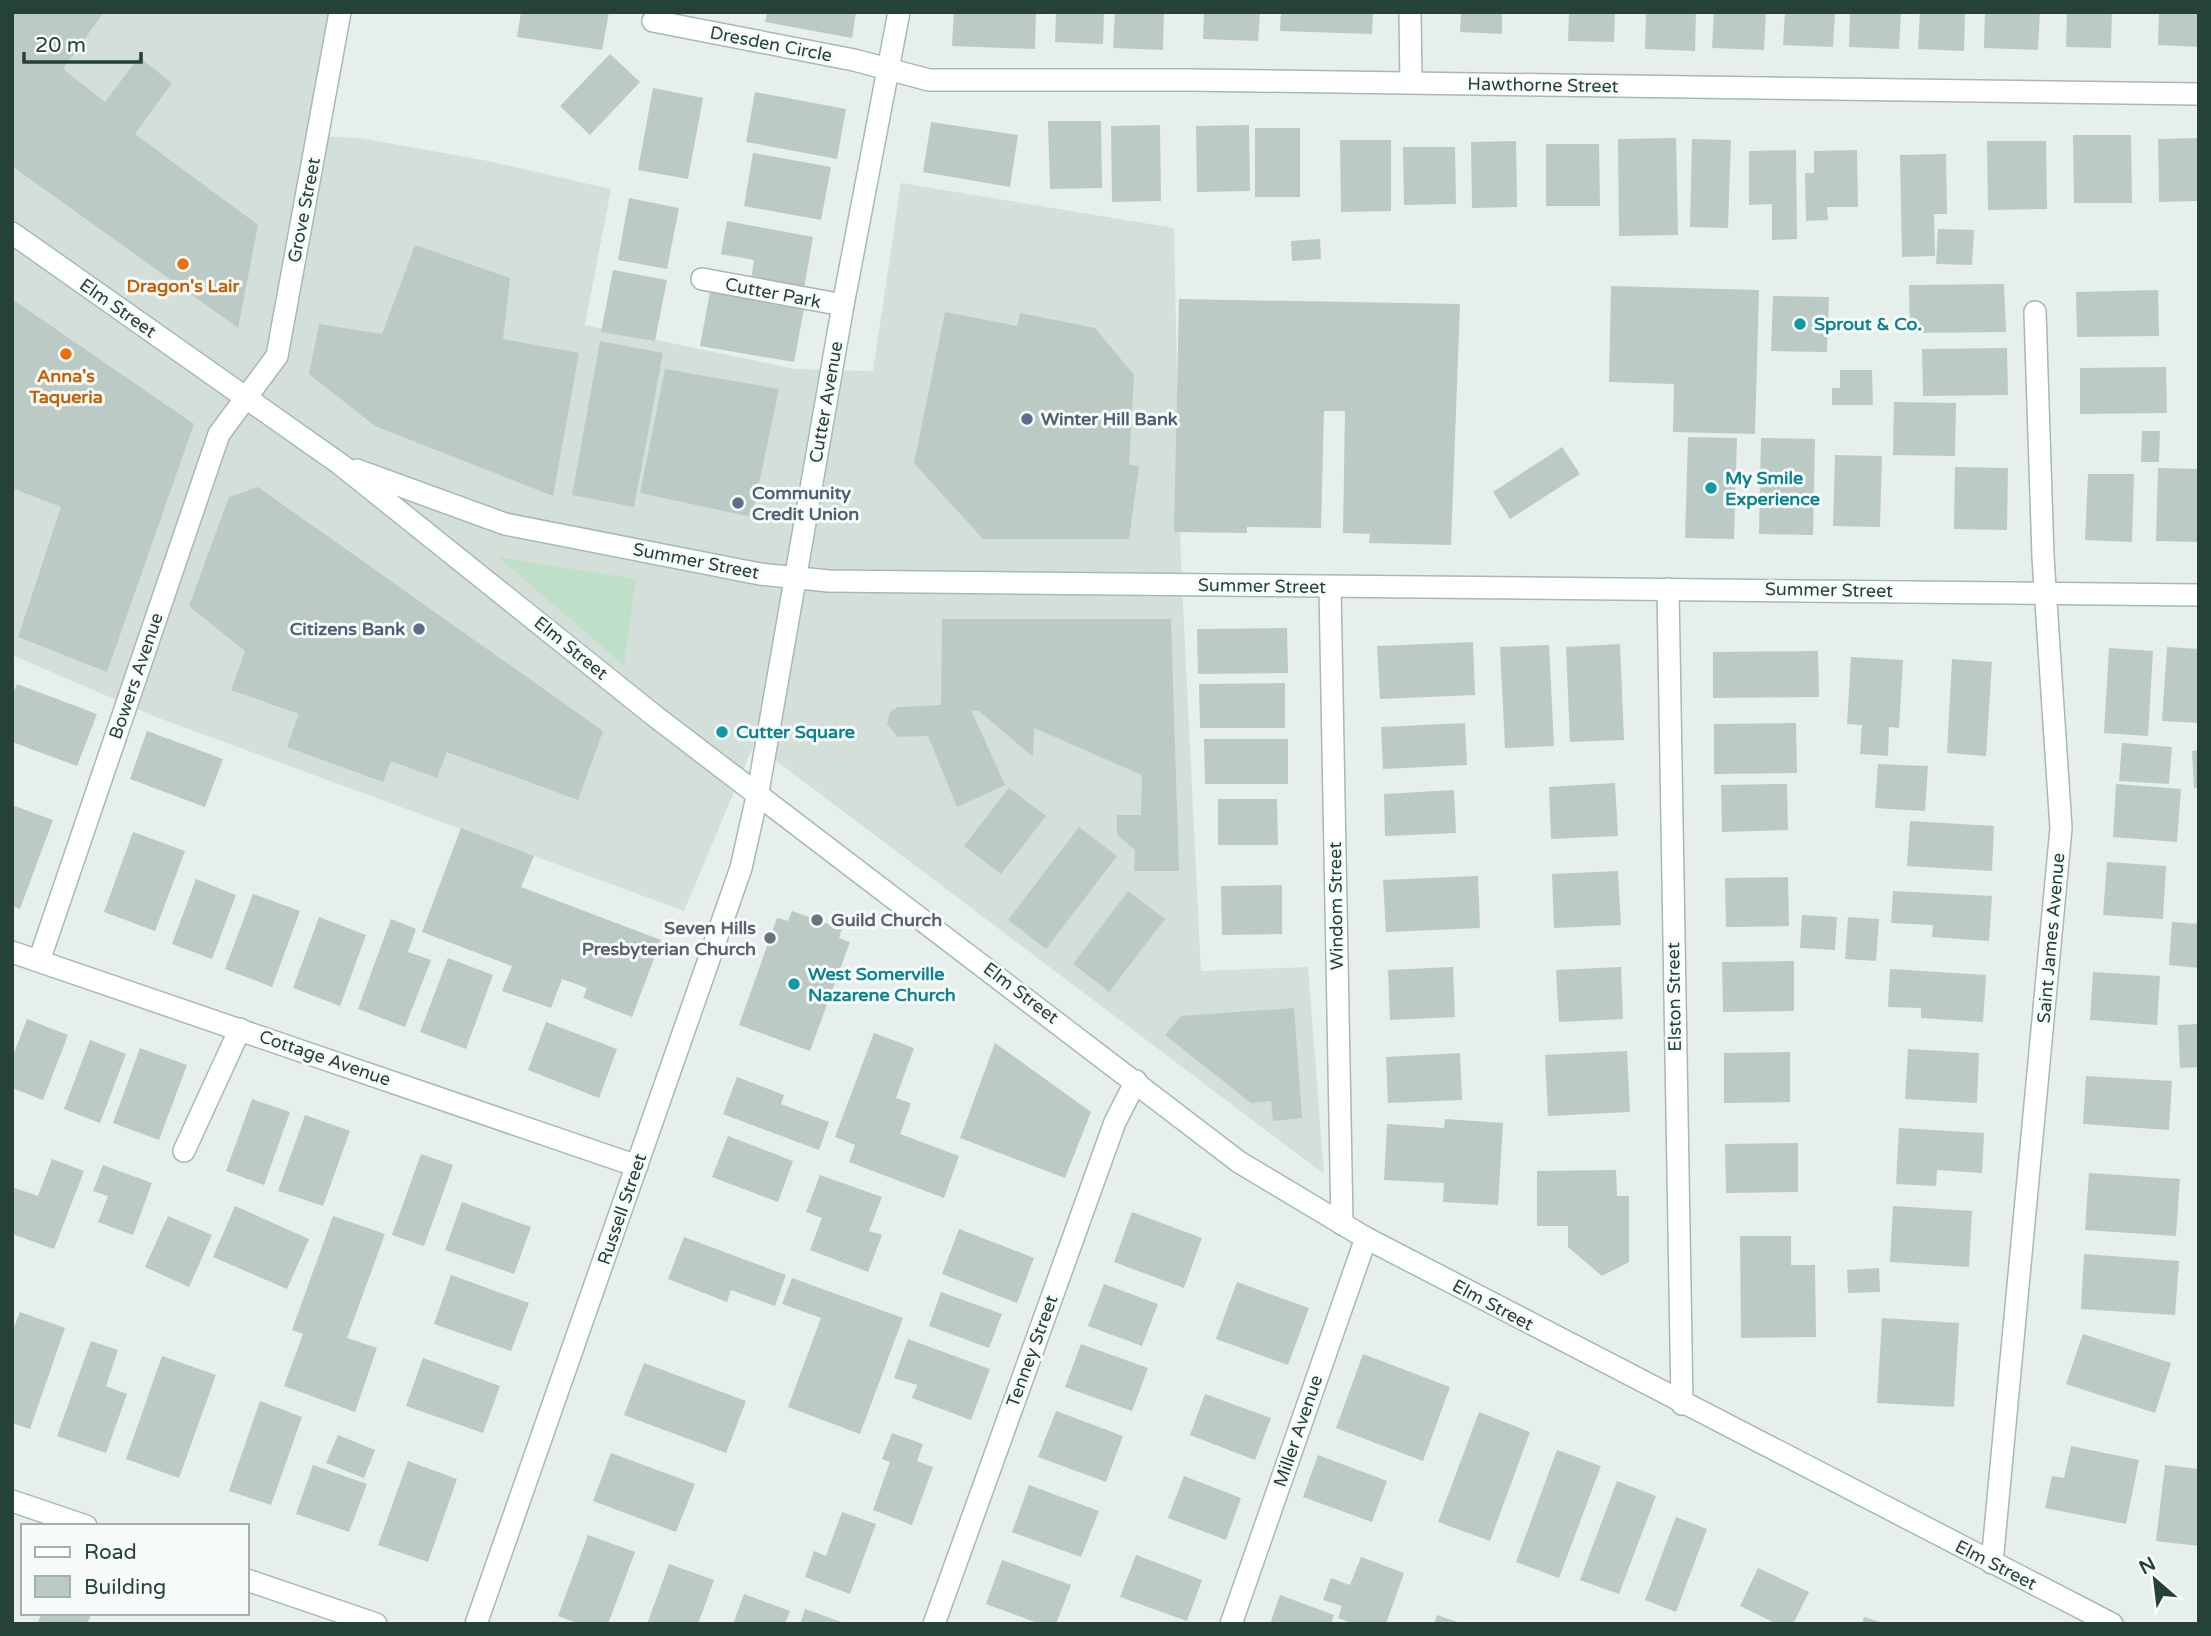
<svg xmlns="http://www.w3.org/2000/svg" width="2211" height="1636" font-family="'Varela Round',sans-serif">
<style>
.built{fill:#d4dfda}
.green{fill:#bfe0c8}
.building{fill:#bbcac4}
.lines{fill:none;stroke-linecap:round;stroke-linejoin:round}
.street-casing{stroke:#a8b8b2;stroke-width:24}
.secondary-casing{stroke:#a4bbb3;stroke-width:24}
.street{stroke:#fff;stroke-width:21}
.secondary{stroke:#fff;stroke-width:21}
.food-dot{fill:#e8710a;stroke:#f7fbf9;stroke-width:2.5}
.culture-dot{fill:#0f9aa8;stroke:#f7fbf9;stroke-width:2.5}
.service-dot{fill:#5c6f8a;stroke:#f7fbf9;stroke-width:2.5}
.worship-dot{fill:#6b7280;stroke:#f7fbf9;stroke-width:2.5}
.labels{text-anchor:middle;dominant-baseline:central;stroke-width:6;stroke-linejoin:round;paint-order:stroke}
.street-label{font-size:18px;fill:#24423a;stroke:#f7fbf9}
.food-label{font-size:18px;font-weight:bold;fill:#c56008;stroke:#f7fbf9}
.culture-label{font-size:18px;font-weight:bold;fill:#0d838f;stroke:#f7fbf9;text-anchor:start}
.service-label{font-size:18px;font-weight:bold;fill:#4e5e75;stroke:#f7fbf9;text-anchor:start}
.worship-label{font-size:18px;font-weight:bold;fill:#5b616d;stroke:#f7fbf9;text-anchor:start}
</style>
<rect width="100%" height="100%" fill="#e6efeb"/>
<path class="built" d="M12,12H340L310,136L360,138L488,161L611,189L585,325L795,369L873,371L901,183L1174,228L1181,564L1201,971L1308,967L1324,1174L754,744L684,911L156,717L12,655Z"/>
<path class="green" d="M498,557L636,579L624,665Z"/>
<path class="building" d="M12,12H104L63,69L105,102L139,57L172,83L135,134L258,225L238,328L12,166Z
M521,12H609L602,50L517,37Z
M767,12H856L852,38L765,22Z
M954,12H1036L1035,49L952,46Z
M1056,12H1104L1103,44L1055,42Z
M1115,12H1164L1163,50L1113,48Z
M1204,12H1260L1258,41L1203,39Z
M1281,12H1373L1372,34L1280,31Z
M1461,12H1502V34L1460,32Z
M1569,12H1615L1614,42L1568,41Z
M1646,12H1696L1695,51L1645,49Z
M1714,12H1766L1764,50L1712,48Z
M1785,12H1835L1833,47L1783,45Z
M1850,12H1901L1899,49L1849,47Z
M1920,12H1965L1964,51L1918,49Z
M1985,12H2040L2038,50L1984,48Z
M2067,12H2112L2111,48L2066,47Z
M2159,12H2199V47L2158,45Z
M610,54L640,82L590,135L560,106Z
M653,88L703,98L688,179L638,170Z
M755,92L846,109L837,159L746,142Z
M1048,121H1101L1102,188L1050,189Z
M931,122L1018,135L1010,187L923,172Z
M1160,125L1161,201L1112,202L1111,126Z
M1249,125L1250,191L1197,192L1196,126Z
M1255,128H1300V197H1255Z
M2073,135H2131L2132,203H2074Z
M1676,138L1678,235L1619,236L1618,139Z
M2199,138V201L2159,202L2158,139Z
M1692,139L1731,140L1728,228L1690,227Z
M1340,140H1391V211L1341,212Z
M1516,141L1517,207L1472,208L1471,142Z
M1987,141H2046L2047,209L1988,210Z
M1546,144H1599L1600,206H1546Z
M1403,147H1455L1456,204L1404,205Z
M1796,150L1797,239L1772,240V204L1749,205V151Z
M1857,150L1858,207H1827L1828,220L1806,221L1805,173H1814V151Z
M753,153L831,167L821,220L744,206Z
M1946,154L1947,214H1934L1935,256L1902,257L1900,155Z
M629,198L679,208L667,269L618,260Z
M727,221L813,237L804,289L751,280L754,260L721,254Z
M1938,229L1974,230L1972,265L1936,264Z
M1320,239L1321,259L1292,261L1291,241Z
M415,245L510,278L503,339L579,353L553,496L375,426L309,374L319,324L382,334Z
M613,270L667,280L655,341L601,332Z
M2004,284L2006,332L1910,333L1909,285Z
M1611,286L1759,290L1755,434L1673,432L1674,384L1609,382Z
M2158,290L2159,336L2077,337L2076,292Z
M710,292L804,309L794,362L700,346Z
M1773,296L1829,297L1827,352L1771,351Z
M12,299L194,424L107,672L18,637L61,507L12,488Z
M1179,299L1460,304L1451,545L1369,543L1370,534L1343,533L1345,411H1324L1321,528L1247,527V533L1174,532Z
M945,312L1017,326L1020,313L1095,328L1134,375L1129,465L1139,466L1129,539H983L914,463Z
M600,341L663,353L634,507L572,495Z
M2007,348L2008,395L1923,396L1922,349Z
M2166,367L2167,413L2080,414V368Z
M665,369L779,389L752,517L640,493Z
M1840,370H1872L1873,405H1832V388H1840Z
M1894,402L1956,403L1955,456L1893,455Z
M2142,431H2160L2159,462H2141Z
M1688,437L1737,438L1734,539L1685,538Z
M1761,438L1815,439L1813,535L1759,534Z
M1562,447L1580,474L1510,519L1493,492Z
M1835,455L1882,456L1880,527L1833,526Z
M1955,467L2008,468L2007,530L1954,529Z
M2158,468L2199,469V542L2156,541Z
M2088,474H2134L2132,542L2085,540Z
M258,487L603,731L578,800L447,752L437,778L391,761L383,782L287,747L299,714L231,690L245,651L189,606L229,497Z
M942,619H1171L1179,871H1134L1135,850L1117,835V815H1141L1142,775L1034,728L1033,757L979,711L971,710L1005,785L957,807L928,736L898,737L887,724L890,712L898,707L941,705Z
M1287,628L1288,673L1198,674L1197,629Z
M1473,642L1475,695L1380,699L1377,646Z
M1620,644L1624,740L1570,742L1566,647Z
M1549,645L1554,746L1505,748L1500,647Z
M2167,647L2199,649V723L2162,721Z
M2109,648L2153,651L2148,736L2104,733Z
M1818,651L1819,697L1713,698V652Z
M1851,657L1903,660L1899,728L1889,727L1888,756L1860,754L1862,725L1847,724Z
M1952,659L1992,662L1986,756L1947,753Z
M1285,683V728H1200L1199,684Z
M17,684L97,714L77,766L12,742V696Z
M1465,723L1467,765L1383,769L1381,727Z
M1796,723L1797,773L1714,774V724Z
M147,731L223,759L205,807L130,779Z
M1204,739H1288V784H1205Z
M2122,743L2172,747L2169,784L2119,781Z
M2199,750V788H2194L2192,751Z
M1878,764L1928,766L1925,811L1875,808Z
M1615,783L1618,836L1551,839L1549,787Z
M1787,784L1788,830L1722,832L1721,785Z
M2116,784L2181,789L2177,842L2113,837Z
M1009,788L1046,816L1001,874L964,846Z
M1454,790L1456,833L1385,836L1384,794Z
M1218,799H1277L1278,845H1218Z
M12,805L53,820L20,909L12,906Z
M1910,821L1994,826L1992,871L1907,866Z
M1079,827L1117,856L1046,949L1008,920Z
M461,828L534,856L521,887L661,940L632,1017L583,998L587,988L562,979L551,1008L502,991L512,966L422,932Z
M133,832L185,851L155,931L104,912Z
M2107,862L2166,866L2163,919L2103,915Z
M1618,871L1621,925L1554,928L1552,874Z
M1478,876L1480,928L1386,932L1383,880Z
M1788,877L1789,926L1726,927L1725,878Z
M196,879L236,895L212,959L172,944Z
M1282,885V934L1222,935L1221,886Z
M1128,891L1165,919L1109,992L1073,964Z
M1893,891L1992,896L1989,941L1932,937L1933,925L1891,923Z
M253,894L300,911L272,987L225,969Z
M792,911L842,929L839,938L850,942L810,1051L739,1025L777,918L788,921Z
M1802,915L1837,917L1835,950L1800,948Z
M319,917L366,935L340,1006L293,988Z
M1848,917L1879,919L1876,961L1845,959Z
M391,919L416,929L408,952L431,960L405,1027L358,1009Z
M2172,922L2199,924V968L2169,965Z
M448,958L493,975L466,1049L420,1032Z
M1794,961V1011L1723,1012L1722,962Z
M1453,967L1455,1017L1390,1020L1388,970Z
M1621,967L1623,1019L1559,1022L1556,970Z
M1890,969L1986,975L1983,1022L1921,1018V1008L1888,1007Z
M2093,972L2160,976L2157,1025L2090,1020Z
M1294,1008L1302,1118L1273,1121L1271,1101L1251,1103L1165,1035L1181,1016Z
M27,1019L68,1035L43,1100L12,1088V1058Z
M546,1022L617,1049L599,1098L528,1070Z
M2199,1024V1067L2180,1068L2178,1025Z
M874,1033L914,1048L896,1098L911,1103L900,1134L959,1156L944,1198L849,1162L855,1145L835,1137Z
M90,1040L126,1054L100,1123L64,1109Z
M995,1043L1091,1112L1065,1178L960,1138Z
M140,1048L187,1065L159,1140L113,1123Z
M1908,1049L1979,1053L1977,1103L1905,1099Z
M1627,1051L1630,1112L1548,1116L1545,1055Z
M1790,1052V1102L1724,1103V1053Z
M1460,1053L1462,1100L1388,1103L1386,1057Z
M2086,1076L2172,1081L2169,1130L2083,1124Z
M737,1077L784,1095L781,1104L829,1122L819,1150L723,1114Z
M252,1099L290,1112L264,1185L226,1171Z
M305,1115L350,1131L323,1206L278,1191Z
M1445,1119L1503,1123L1498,1205L1443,1202L1444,1183L1384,1180L1387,1124L1444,1128Z
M1899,1128L1984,1133L1982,1173L1937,1170L1936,1186L1896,1184Z
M728,1136L793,1161L778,1202L712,1177Z
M1798,1143V1192L1726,1193L1725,1144Z
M421,1154L453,1165L424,1246L392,1235Z
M52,1159L84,1171L54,1249L12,1234V1187L38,1196Z
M103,1165L152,1183L133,1235L98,1222L108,1196L93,1191Z
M1616,1170L1617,1196H1629V1262L1602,1276L1568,1247V1226H1537V1171Z
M2089,1173L2180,1179L2176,1236L2085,1230Z
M820,1175L882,1197L869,1231L882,1235L868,1272L810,1250L822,1218L806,1212Z
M462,1202L531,1227L514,1274L445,1250Z
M235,1206L309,1239L287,1289L213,1257Z
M1893,1206L1972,1211L1969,1267L1890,1262Z
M1132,1212L1202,1238L1184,1288L1114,1262Z
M168,1216L212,1235L189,1287L145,1267Z
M333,1216L385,1234L347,1338L377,1348L355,1412L284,1386L303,1334L292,1330Z
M959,1229L1034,1258L1017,1303L942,1274Z
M1740,1236H1791V1265H1815L1816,1337L1741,1338Z
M684,1237L786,1275L775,1306L731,1290L727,1302L668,1279Z
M2084,1254L2179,1261L2175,1315L2081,1309Z
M1879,1268L1880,1292L1848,1293L1847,1270Z
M451,1275L529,1303L511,1351L434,1324Z
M792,1278L903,1318L860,1434L788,1407L821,1318L782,1304Z
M1237,1282L1309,1308L1288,1365L1216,1339Z
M1104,1284L1158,1304L1142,1346L1088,1326Z
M941,1292L1002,1314L989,1348L929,1326Z
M20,1312L65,1328L30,1429L12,1423V1332Z
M1882,1318L1959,1323L1954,1407L1877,1403Z
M2083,1334L2171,1363L2155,1413L2066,1384Z
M908,1339L990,1369L971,1420L912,1398L917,1385L894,1378Z
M91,1341L118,1350L106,1386L127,1394L106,1453L57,1436Z
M1081,1344L1148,1368L1132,1411L1065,1387Z
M1363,1354L1450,1387L1423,1461L1336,1428Z
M162,1356L216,1375L179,1478L126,1459Z
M423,1358L500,1386L483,1433L406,1406Z
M644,1363L746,1401L726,1453L624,1415Z
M1205,1394L1271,1418L1255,1460L1190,1435Z
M260,1401L302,1417L271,1505L229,1491Z
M1056,1411L1123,1436L1106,1482L1038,1457Z
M1479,1412L1530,1432L1490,1541L1438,1522Z
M892,1433L923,1444L917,1461L933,1467L912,1525L873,1510L890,1462L882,1459Z
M338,1435L375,1450L364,1478L326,1463Z
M2071,1446L2139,1460L2126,1524L2045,1508L2052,1476L2064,1478Z
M1557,1450L1601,1466L1559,1578L1516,1562Z
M611,1453L695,1484L676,1532L593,1501Z
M1318,1455L1387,1481L1372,1522L1303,1497Z
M408,1461L457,1479L428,1562L378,1545Z
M313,1465L367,1484L349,1532L296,1514Z
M2165,1465L2199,1469V1546L2156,1541Z
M1184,1476L1241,1498L1226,1540L1168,1518Z
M1617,1481L1656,1496L1619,1594L1580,1580Z
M1029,1485L1099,1511L1081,1557L1012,1532Z
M842,1512L876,1524L850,1594L805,1577L814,1551L826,1556Z
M1676,1517L1707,1529L1676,1612L1645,1600Z
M588,1535L635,1552L608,1624H579L558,1616Z
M1136,1555L1202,1580L1187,1621L1120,1597Z
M1361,1557L1404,1573L1386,1624H1354L1338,1618L1342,1606L1323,1600L1331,1578L1350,1585Z
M1002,1560L1071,1585L1056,1624H1040L986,1604Z
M669,1564L714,1580L698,1624H647Z
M1758,1568L1809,1592L1793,1624H1777L1740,1606Z
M744,1594L790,1611L785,1624H733Z
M1280,1595L1334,1615L1331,1624H1270Z
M805,1609L844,1623V1624H800Z
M42,1613H92L87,1624H37Z
M1437,1615L1460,1623V1624H1434Z
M1864,1617L1883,1623V1624H1862Z"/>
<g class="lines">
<defs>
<path id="street" d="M1410,12L1411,83
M653,21L854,60L929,80H1191L2199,94
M702,279L843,305
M1330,588L1342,1224
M1668,589L1682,1404
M12,952L637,1166
M39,961L219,434L277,356L340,12
M184,1151L240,1029
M12,1501L86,1526
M1992,1563L2061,828L2043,557L2035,312
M247,1580L376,1624
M476,1624L741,868L758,792
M934,1624L1115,1122L1136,1081
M1231,1624L1366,1238"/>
<path id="secondary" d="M12,233L340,464L656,717L1239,1162L1366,1238L2112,1624
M357,470L505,524L760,574L829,581L2199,595
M758,792L843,305L899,12"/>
</defs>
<use href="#street" class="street-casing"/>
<use href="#secondary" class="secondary-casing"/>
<use href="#street" class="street"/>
<use href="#secondary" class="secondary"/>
</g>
<g class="food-dot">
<circle cx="183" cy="264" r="7"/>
<circle cx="66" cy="354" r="7"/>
</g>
<g class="culture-dot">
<circle cx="1800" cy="324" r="7"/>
<circle cx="1711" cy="488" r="7"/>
<circle cx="722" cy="732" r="7"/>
<circle cx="794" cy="984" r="7"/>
</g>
<g class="service-dot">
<circle cx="1027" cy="419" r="7"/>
<circle cx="738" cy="503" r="7"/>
<circle cx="419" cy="629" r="7"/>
</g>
<g class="worship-dot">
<circle cx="817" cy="920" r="7"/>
<circle cx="770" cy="938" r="7"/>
</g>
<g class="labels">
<g class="street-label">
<text transform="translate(771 44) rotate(11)">Dresden Circle</text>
<text transform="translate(1543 85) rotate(1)">Hawthorne Street</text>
<text transform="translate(304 210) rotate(-79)">Grove Street</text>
<text transform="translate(773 293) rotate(11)">Cutter Park</text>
<text transform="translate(118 308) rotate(35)">Elm Street</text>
<text transform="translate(826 402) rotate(-80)">Cutter Avenue</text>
<text transform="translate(696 561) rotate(11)">Summer Street</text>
<text transform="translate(1262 586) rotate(1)">Summer Street</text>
<text transform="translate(1829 590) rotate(1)">Summer Street</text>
<text transform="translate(571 648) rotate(39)">Elm Street</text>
<text transform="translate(136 676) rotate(-71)">Bowers Avenue</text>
<text transform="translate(1336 906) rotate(-91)">Windom Street</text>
<text transform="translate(2051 938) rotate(-85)">Saint James Avenue</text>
<text transform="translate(1021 993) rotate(37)">Elm Street</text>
<text transform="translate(1674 997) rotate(-91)">Elston Street</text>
<text transform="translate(325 1058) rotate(19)">Cottage Avenue</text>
<text transform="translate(622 1209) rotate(-71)">Russell Street</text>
<text transform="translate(1493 1305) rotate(28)">Elm Street</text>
<text transform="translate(1032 1351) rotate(-70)">Tenney Street</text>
<text transform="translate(1298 1431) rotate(-71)">Miller Avenue</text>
<text transform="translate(1996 1565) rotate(27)">Elm Street</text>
</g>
<g class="food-label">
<text x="183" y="286">Dragon's Lair</text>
<text x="66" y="376">Anna's<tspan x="66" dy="21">Taqueria</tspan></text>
</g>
<g class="culture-label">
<text x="1814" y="324">Sprout &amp; Co.</text>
<text x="1725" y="478">My Smile<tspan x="1725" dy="21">Experience</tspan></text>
<text x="736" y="732">Cutter Square</text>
<text x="808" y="974">West Somerville<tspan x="808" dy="21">Nazarene Church</tspan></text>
</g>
<g class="service-label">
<text x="1041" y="419">Winter Hill Bank</text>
<text x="752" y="493">Community<tspan x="752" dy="21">Credit Union</tspan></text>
<text x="405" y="629" text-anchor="end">Citizens Bank</text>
</g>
<g class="worship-label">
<text x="831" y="920">Guild Church</text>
<text x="756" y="928" text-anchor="end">Seven Hills<tspan x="756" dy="21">Presbyterian Church</tspan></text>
</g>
</g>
<rect width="2211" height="1636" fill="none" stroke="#24423a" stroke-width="28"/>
<rect x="21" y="1524" width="228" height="91" fill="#f7fbf9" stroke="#a3b1ad" stroke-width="2"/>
<rect x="35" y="1547" width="35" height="10" fill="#ffffff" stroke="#a3b1ad" stroke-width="2"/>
<text x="84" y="1559" font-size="21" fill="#24423a">Road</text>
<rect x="35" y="1576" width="35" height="21" fill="#bbcac4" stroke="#a3b1ad" stroke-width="2"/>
<text x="84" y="1594" font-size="21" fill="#24423a">Building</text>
<g transform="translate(2155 1580) rotate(332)" stroke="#f7fbf9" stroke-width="5" paint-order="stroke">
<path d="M0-5L12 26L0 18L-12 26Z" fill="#24423a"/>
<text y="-10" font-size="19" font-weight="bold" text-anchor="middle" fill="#24423a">N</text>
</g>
<path d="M24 52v10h117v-10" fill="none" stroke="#24423a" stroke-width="3.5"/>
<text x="35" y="52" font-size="21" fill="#24423a" stroke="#f7fbf9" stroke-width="5" paint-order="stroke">20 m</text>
</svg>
